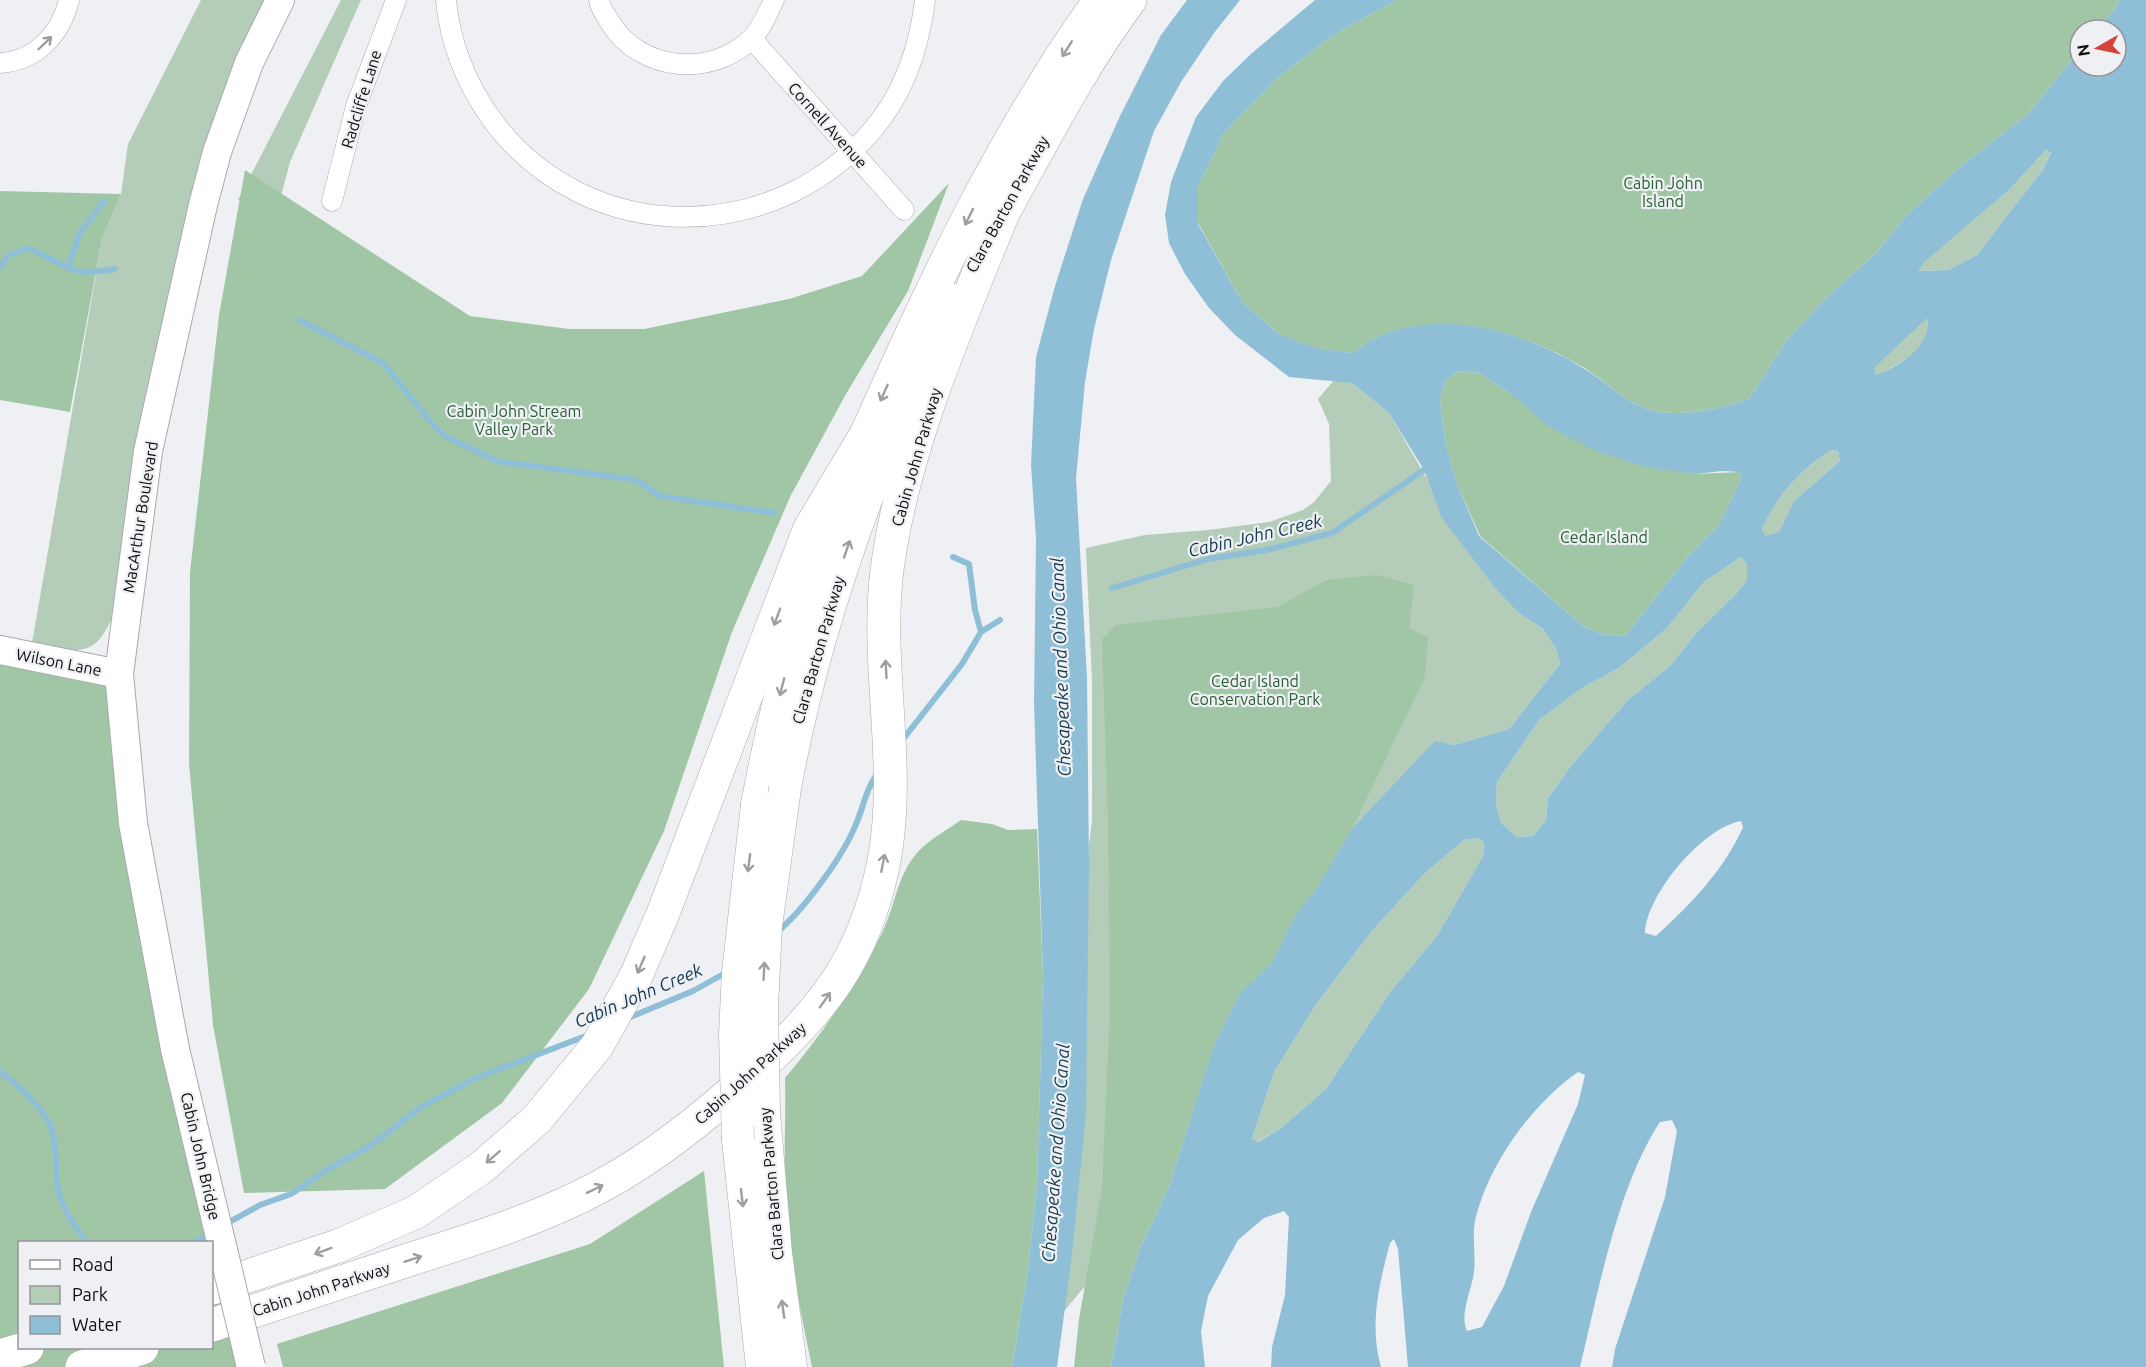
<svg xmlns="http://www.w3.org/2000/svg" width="2146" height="1367" font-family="Ubuntu,sans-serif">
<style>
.green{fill:#b4cdb8}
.forest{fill:#a0c6a5;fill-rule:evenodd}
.water{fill:#8fbfd7;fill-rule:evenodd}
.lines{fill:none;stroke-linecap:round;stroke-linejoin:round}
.stream{stroke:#8fbfd7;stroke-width:6}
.minor-casing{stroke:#a9aaad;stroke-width:21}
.secondary-casing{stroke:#a9aaad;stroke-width:30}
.primary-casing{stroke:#a9aaad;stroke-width:33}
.trunk-casing{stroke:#a9aaad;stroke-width:34}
.motorway-casing{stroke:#a9aaad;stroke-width:34}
.minor{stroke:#fff;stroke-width:20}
.secondary{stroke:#fff;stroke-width:28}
.primary{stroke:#fff;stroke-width:32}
.trunk{stroke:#fff;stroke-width:33}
.motorway{stroke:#fff;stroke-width:33}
.secondary-bridge-casing{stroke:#a9aaad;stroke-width:30;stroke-linecap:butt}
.primary-bridge-casing{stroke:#a9aaad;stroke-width:33;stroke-linecap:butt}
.secondary-bridge{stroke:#fff;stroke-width:28}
.primary-bridge{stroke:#fff;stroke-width:32}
.oneway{stroke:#9e9e9f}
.labels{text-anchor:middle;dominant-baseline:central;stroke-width:4.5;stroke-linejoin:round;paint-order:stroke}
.street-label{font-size:16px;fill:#0c0d0e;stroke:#eff0f4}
.park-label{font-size:16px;fill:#296036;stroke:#eff0f4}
.water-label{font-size:18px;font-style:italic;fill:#11394c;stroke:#eff0f4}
</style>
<rect width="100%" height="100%" fill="#eff0f4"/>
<path class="green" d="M201,0H268L115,611C95,661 79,652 32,643L102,239L121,194L128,144Z
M341,0H361L290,162L276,215L238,200Z
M2046,150L2051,151L2044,168L1977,255L1948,270L1917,271L1922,263L2010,189Z
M1927,317C1933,346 1899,366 1876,375L1873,368Z
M1334,380L1352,383L1389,413L1430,484L1519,613L1543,629L1556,649L1560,664L1509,729L1454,745L1435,742L1353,827L1116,1249L1055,1322L1081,912L1092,820V682L1086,548L1145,535L1208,530L1269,522L1303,510L1314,502L1331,481L1329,424L1318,399Z
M1831,450L1838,451L1840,461L1794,501L1779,532L1765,537L1762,528C1777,495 1801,470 1831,450Z
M1741,557L1747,564V580L1736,594L1697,632L1671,665L1628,700L1570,767L1548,798L1546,820L1533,836L1517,837L1501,823L1496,805L1497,782L1539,720L1582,688L1619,668L1667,628L1704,582Z
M1479,838L1484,843L1483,856L1437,936L1391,991L1326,1089L1281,1128L1257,1142L1252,1139L1274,1072L1315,1006L1372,931L1424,874L1464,840Z"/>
<path class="forest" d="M1396,0H2119L2114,10L2097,30H2080V50L2028,114L1961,166L1906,216L1877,252L1827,297L1786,341L1749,399C1722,408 1688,416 1659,412C1630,407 1612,386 1589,371C1530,334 1448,308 1380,336C1370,340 1361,347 1353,353L1314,348L1279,334L1242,302L1198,223V186L1224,133L1276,79L1332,36Z
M245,170L470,316L569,329H644L789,299L862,276L949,183L908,291L846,394L790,497L732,632L664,831L589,989L502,1103L385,1189L244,1193L213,1025L189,764L190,572L219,315Z
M0,191L121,194L102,239L70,412L0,400Z
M1458,371L1479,373L1511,394L1696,474L1739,472L1741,479L1719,525L1690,554L1625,636L1601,634L1583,626L1480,536L1458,486L1446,445L1440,399L1446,380Z
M1377,575L1414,585L1409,628L1428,638L1425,677L1353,827L1316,889L1295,915L1272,963L1240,993L1214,1045L1169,1187L1141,1246L1123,1299L1111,1367H1074L1079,1319L1102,1189L1110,1011L1108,822L1102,639L1116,625L1278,607L1326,580Z
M0,650L119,674L250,1367H0ZM20,1242H212V1348H20Z
M961,820L992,824L1008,830L1037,829L1043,976L1037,1184L1028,1270L1012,1367H812C799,1304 785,1239 785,1175C784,1142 786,1110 785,1078C823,1033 856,985 882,933C895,907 897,875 917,853C928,840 947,830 961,820Z
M704,1171L724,1367H283L277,1344L590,1244Z"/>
<path class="water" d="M1187,0H1240L1214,33L1181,82L1154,131L1111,260L1094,329L1085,382L1076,478L1087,678L1089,864L1086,1114L1071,1263L1057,1367H1012L1028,1270L1037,1184L1043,976L1034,704L1036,539L1031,465L1036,357L1055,286L1083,199L1120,116L1161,35Z
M1315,0H1396L1332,36L1276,79L1224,133L1198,186V224L1242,302L1279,334L1315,348L1353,353C1361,347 1370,340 1380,336C1448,307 1530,334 1588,371C1612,386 1630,407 1659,412C1688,416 1722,408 1749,399L1786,341L1827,297L1877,252L1906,216L1961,166L2028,114L2080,50V66H2116V30H2097L2114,10L2119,0H2146V1367H1612L1615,1349L1665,1197L1677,1131L1672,1120L1660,1122C1618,1185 1598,1293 1580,1367H1408L1398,1249L1394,1239L1390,1243C1379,1285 1369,1325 1381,1367H1271L1272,1347L1285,1295L1289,1217L1284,1211L1264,1218L1238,1240L1208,1296L1201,1331L1205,1367H1111L1123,1299L1141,1246L1169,1187L1214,1045L1240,993L1272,963L1295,915L1316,889L1353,827L1435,741L1454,745L1509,729L1560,664L1556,649L1543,629L1519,613L1496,589L1442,518L1424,470L1389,413L1352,383L1289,377L1235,335L1209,308L1185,274L1169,243L1165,215L1171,182L1196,117L1223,81L1252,53ZM2046,150L2051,152L2044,168L1977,255L1948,270L1918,271L1923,263L2010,189ZM1927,318C1933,345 1898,367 1876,375L1874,368ZM1458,371L1479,373L1511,394L1548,426L1596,451L1646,467L1696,474L1722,471L1739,472L1741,479L1719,525L1690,554L1625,636L1601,634L1583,626L1479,536L1458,486L1446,445L1440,399L1446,380ZM1831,450L1838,451L1840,461L1794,501L1779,532L1765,536L1762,528C1777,496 1801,469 1831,450ZM1741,557L1747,564V580L1736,594L1697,632L1671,665L1628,700L1570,767L1548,798L1546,820L1533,836L1517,837L1501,823L1496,805L1497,782L1539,720L1582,688L1619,668L1667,628L1704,582ZM1741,821L1743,827C1724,870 1691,904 1656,936L1645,933C1647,894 1702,828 1741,821ZM1479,838L1484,843L1483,856L1437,936L1391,991L1326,1089L1281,1128L1258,1142L1252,1139L1274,1072L1315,1006L1372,931L1424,874L1464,840ZM1578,1072L1585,1075L1578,1104L1531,1212L1504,1286L1482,1327L1467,1331C1459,1315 1472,1289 1474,1272C1476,1256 1472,1237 1475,1221C1488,1165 1531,1105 1578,1072Z"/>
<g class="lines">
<path class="stream" d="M0,267L9,255L28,248C43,253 57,264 72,269C85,274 102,271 115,269
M68,267L80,233L104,201
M299,320L383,363L429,420L445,436L497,461L636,480L660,496L774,513
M953,557L969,564L975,610L981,632
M1112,588L1208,559L1267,550L1332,533L1424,470L1429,471
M900,743L962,664L981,632L1000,620
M777,932C803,911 844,855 856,824C864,806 866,788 878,773
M628,1018L693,991L727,972
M0,1071C17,1085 37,1102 48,1121C60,1144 53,1171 59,1194C64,1212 76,1228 87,1242
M224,1225L260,1205L291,1194L328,1169L370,1146L421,1107L476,1078L591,1034
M195,1242L210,1233"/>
<defs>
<path id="minor" d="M446,0C450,43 465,81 490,117C586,251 784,249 882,118C907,84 920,41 925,0
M599,0C600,9 607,16 611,24C641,71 711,78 751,39C761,30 768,12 774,0
M752,39L904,210
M0,63C36,61 61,34 69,0
M332,201L356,106L396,0"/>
<path id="secondary" d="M0,650L119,674
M175,1049L133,823L119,674L148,451L203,205L217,152L249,63L280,0"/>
<path id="primary" d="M785,788C807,668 843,554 889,441C909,394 928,344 953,300
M757,805C777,697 804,592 844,489
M764,1113L776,1253L791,1367
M738,1140L762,1367"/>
<path id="trunk" d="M1003,213C1043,141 1081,66 1130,0
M867,433C933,283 1004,134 1100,0"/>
<path id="motorway" d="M212,1288L338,1246L416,1212L481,1168L537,1119L597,1046L636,976L664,911L809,530L867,433
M212,1325C277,1303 343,1282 408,1260C474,1239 540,1219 601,1186C655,1157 704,1117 749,1077C822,1012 865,959 884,861C902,765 875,667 887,570C903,448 957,327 1003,213
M0,1356L27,1348
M82,1367L142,1348"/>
</defs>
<use href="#minor" class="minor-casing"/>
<use href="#secondary" class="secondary-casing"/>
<use href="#primary" class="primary-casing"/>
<use href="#trunk" class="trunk-casing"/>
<use href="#motorway" class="motorway-casing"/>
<use href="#minor" class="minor"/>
<use href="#secondary" class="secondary"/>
<use href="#primary" class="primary"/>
<use href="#trunk" class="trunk"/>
<use href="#motorway" class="motorway"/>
<defs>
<path id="secondary-bridge" d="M175,1049L251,1367"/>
<path id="primary-bridge" d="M764,1113L762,1007L766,926L785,788
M738,1140L735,1034L738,972L757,805"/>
</defs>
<use href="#secondary-bridge" class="secondary-bridge-casing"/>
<use href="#primary-bridge" class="primary-bridge-casing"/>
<use href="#secondary-bridge" class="secondary-bridge"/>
<use href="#primary-bridge" class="primary-bridge"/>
</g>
<defs><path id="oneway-shaft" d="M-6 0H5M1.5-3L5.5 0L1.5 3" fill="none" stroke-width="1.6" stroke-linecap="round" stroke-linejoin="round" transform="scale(1.5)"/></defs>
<g class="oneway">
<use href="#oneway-shaft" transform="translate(45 43) rotate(-44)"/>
<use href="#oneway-shaft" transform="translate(1067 49) rotate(122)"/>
<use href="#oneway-shaft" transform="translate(969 217) rotate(116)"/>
<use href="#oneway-shaft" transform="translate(884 393) rotate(114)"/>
<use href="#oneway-shaft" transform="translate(847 549) rotate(-71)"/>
<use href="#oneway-shaft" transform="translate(777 617) rotate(110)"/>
<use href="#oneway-shaft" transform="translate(886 669) rotate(-93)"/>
<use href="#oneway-shaft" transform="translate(782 687) rotate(104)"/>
<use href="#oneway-shaft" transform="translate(749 863) rotate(97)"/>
<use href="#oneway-shaft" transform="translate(883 863) rotate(-79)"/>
<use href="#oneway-shaft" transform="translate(641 965) rotate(113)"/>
<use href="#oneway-shaft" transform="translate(764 971) rotate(-87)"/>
<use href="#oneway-shaft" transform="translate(825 1000) rotate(-55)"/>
<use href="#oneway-shaft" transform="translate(493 1157) rotate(139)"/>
<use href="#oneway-shaft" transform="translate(595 1189) rotate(-26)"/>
<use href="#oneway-shaft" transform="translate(742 1198) rotate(83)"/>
<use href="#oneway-shaft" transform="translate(323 1251) rotate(160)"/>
<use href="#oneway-shaft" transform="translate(413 1259) rotate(-18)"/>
<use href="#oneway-shaft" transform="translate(783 1309) rotate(-98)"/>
</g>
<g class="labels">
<g class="street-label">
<text transform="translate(361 99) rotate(-73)">Radcliffe Lane</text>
<text transform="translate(828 125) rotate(48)">Cornell Avenue</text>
<text transform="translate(1007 204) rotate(-61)">Clara Barton Parkway</text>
<text transform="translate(916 457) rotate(-74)">Cabin John Parkway</text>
<text transform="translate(140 517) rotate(-81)">MacArthur Boulevard</text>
<text transform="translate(818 650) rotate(-74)">Clara Barton Parkway</text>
<text transform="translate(59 662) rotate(11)">Wilson Lane</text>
<text transform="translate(750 1073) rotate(-42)">Cabin John Parkway</text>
<text transform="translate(201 1156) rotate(77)">Cabin John Bridge</text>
<text transform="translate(771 1184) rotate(-95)">Clara Barton Parkway</text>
<text transform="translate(321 1289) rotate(-18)">Cabin John Parkway</text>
</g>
<g class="park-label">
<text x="1663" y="183">Cabin John<tspan x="1663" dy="18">Island</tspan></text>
<text x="514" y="411">Cabin John Stream<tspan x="514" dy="18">Valley Park</tspan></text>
<text x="1604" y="537">Cedar Island</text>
<text x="1255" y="681">Cedar Island<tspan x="1255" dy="18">Conservation Park</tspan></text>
</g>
<g class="water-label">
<text transform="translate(1255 535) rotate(-13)">Cabin John Creek</text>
<text transform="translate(1060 667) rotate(-92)">Chesapeake and Ohio Canal</text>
<text transform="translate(638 995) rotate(-23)">Cabin John Creek</text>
<text transform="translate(1055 1153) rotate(-86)">Chesapeake and Ohio Canal</text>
</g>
</g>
<rect x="18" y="1241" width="195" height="108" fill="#eff0f4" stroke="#949598" stroke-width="1.5"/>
<rect x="30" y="1260" width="30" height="9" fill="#ffffff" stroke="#949598" stroke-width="1.5"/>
<text x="72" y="1271" font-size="18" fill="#0c0d0e">Road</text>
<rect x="30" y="1286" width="30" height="18" fill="#b4cdb8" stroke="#949598" stroke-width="1.5"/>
<text x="72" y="1301" font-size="18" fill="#0c0d0e">Park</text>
<rect x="30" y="1316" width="30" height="18" fill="#8fbfd7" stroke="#949598" stroke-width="1.5"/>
<text x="72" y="1331" font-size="18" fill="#0c0d0e">Water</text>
<g transform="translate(2098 48) rotate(261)"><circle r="28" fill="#eff0f4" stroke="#949598" stroke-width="1.5"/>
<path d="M0-4.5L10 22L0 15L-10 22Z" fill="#d1433c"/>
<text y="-9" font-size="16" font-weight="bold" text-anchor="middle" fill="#0c0d0e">N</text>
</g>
</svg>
